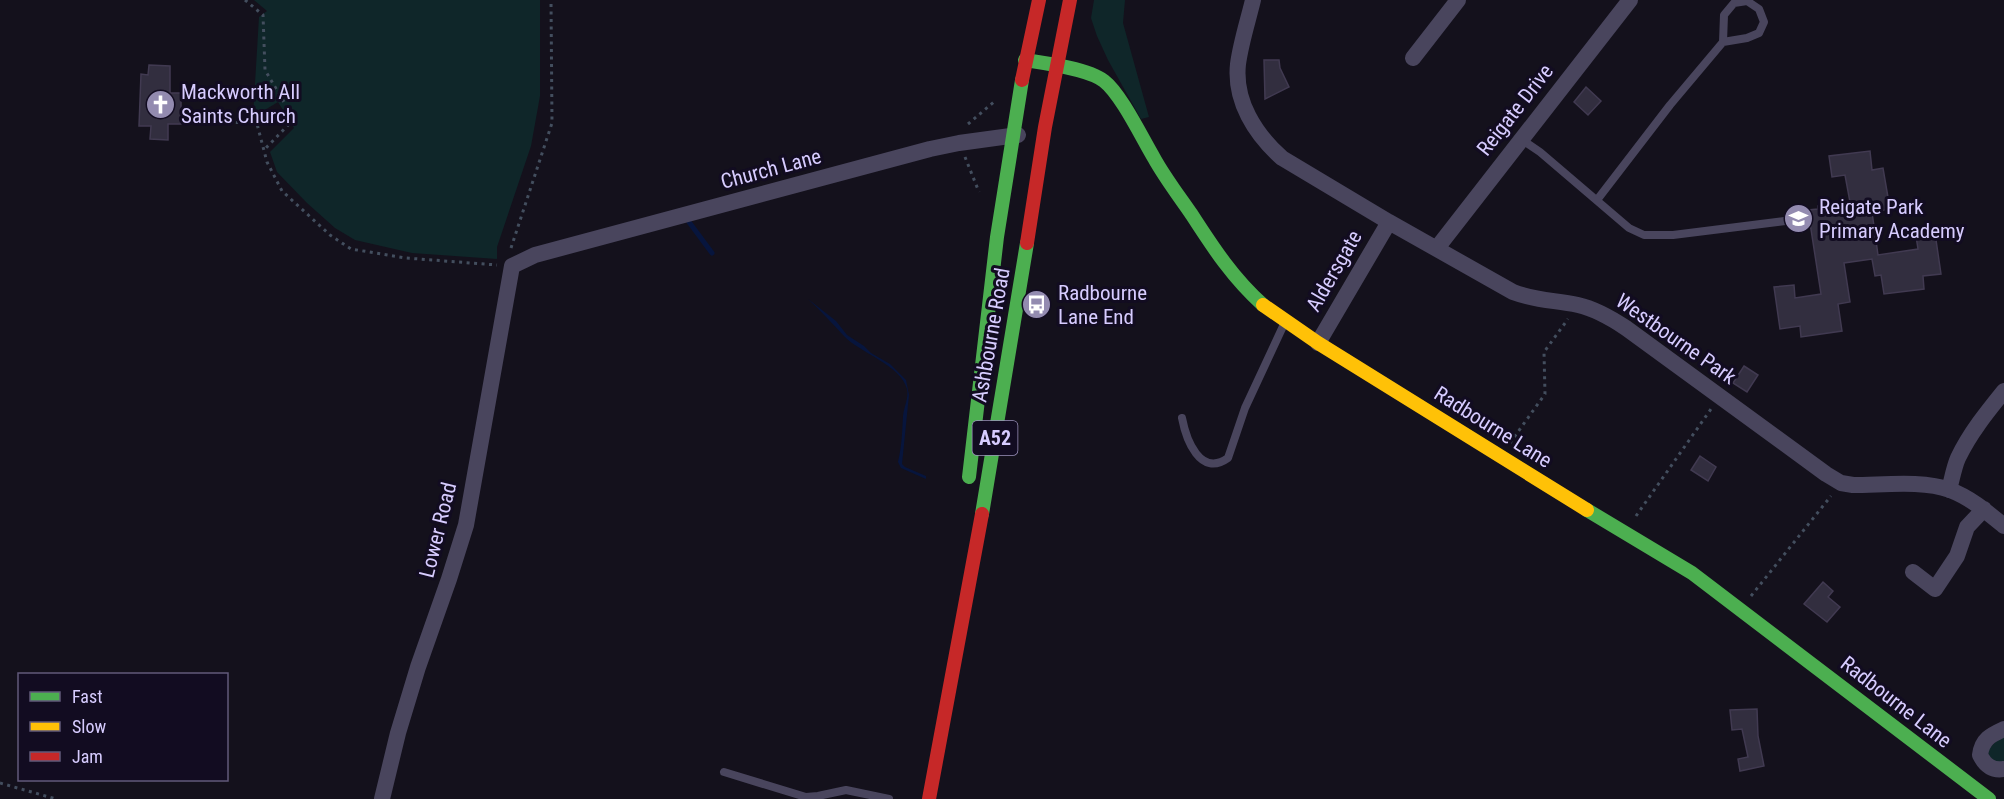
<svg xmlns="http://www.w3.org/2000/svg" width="2004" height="799" font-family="'Roboto Condensed',sans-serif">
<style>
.green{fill:#0f2629}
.water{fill:#07153d}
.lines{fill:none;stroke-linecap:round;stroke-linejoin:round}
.stream{stroke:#07153d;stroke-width:5}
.building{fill:#322e3f;stroke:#413a51;stroke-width:1.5}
.path{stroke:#434e5e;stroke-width:3;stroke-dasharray:3 4.5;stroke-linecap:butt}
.lane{stroke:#49455d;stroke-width:8}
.street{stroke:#49455d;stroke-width:16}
.fast{stroke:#4caf50;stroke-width:14}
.slow{stroke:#ffc107;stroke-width:14}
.jam{stroke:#c62828;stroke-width:14}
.labels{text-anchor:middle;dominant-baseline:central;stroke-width:6;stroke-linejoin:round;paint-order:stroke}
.shield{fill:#120c21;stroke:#9c92bc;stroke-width:1.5}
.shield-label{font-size:20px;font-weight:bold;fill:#d7ccff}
.poi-label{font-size:21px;fill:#d7ccff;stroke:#120c21;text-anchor:start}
.street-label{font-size:21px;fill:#d7ccff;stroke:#120c21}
</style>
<rect width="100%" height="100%" fill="#14111c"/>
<path class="green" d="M254,0H540V96L531,146L497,247V259L412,253L355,240L335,228L307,203L277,172L270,152L294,128L278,102L253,117L259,17L267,11Z
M1094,0H1125L1123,23L1149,117L1141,119L1108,60L1097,36L1091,18Z
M2004,734V764H1995L1986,751Z"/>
<path class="water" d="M808,299L836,321L847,335L864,346L871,353L890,364L906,380L909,395L902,464L905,467L926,476V479L901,468L898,462C902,445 902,433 903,416C904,407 909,397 907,389C901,365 860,353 844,336C832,323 821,311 808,299Z"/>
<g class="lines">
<path class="stream" d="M689,222L712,253"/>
</g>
<path class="building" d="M1264,60H1279L1280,68L1289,87L1265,99Z
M149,65L170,66V93H181V124H168V140L150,139L151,126H139L141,74L148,75Z
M1586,87L1601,101L1588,115L1574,102Z
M1870,151L1872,170L1883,168L1890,209L1872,212L1878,255L1918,249L1916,236L1935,233L1941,274L1923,276L1924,289L1884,294L1881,275L1875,276L1872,259L1844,263L1850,302L1838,304L1842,331L1801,337L1800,326L1780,329L1774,287L1794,285L1795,298L1821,294L1808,210L1818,209V206L1850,202L1845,175L1832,177L1829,156Z
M1744,366L1758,375L1747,392L1733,383Z
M1700,456L1716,467L1708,481L1691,470Z
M1823,582L1833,591L1828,597L1840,607L1827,622L1804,604Z
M1757,709L1758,736L1764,766L1740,771L1738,759L1748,757L1742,729L1732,730L1730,710Z"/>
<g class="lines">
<path class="path" d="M245,0L263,15L265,70L294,119L264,150
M191,119L257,124L267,162L282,191L330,235L351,249L406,258L497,265
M968,124L995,101
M965,157L979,192
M511,248L552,123L551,0
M1510,443L1545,394L1544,352L1568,319
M1636,516L1711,409
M1751,596L1831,496
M0,783L56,799"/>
<path class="lane" d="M1521,139L1540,152L1629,228L1644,235H1673L1801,219
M1597,200L1670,105L1723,42L1747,38L1759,33L1764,22L1759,9L1747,1L1734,3L1724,15L1723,42
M1182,418C1186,439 1200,478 1228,458L1245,408L1285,322
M724,772L806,797L818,796L846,790L889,799"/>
<path class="street" d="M1253,0C1248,21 1241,42 1238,64C1234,101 1255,134 1282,158L1389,222L1513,292C1537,301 1555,300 1578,305C1596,309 1611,318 1626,328L1826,474L1841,483L1853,485C1883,485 1923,480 1950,490C1971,498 1987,512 2004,526
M1413,58L1458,0
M1437,248L1630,0
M1318,343L1389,222
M1949,490C1952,479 1954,467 1958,458C1970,433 1987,412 2004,391
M1913,572L1935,589L1957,556L1967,527L1984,509
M2004,729C1991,735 1982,739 1980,755C1985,765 1992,771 2004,769
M382,799L398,733L418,667L449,579L466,525L512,266L535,255L930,149L959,143L1018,135"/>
<path class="fast" d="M1025,60C1045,63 1089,69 1104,81C1121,94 1142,138 1154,158C1165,178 1179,196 1192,215C1214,249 1233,278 1263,305
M969,477L997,237L1022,80
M1587,510L1692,573L1989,799
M982,514L1027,243"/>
<path class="slow" d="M1263,305L1318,343L1587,510"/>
<path class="jam" d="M1022,80L1039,0
M1027,243L1045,127L1070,0
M929,799L982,514"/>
</g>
<defs>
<symbol id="church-disc" viewBox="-11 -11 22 22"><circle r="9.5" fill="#938bb0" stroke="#120c21"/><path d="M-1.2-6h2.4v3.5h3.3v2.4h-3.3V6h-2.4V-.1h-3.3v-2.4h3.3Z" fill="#fff"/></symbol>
<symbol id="school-disc" viewBox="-11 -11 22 22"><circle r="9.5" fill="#938bb0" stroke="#120c21"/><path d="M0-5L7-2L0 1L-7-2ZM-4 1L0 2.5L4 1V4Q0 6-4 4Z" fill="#fff"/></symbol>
<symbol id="bus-disc" viewBox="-11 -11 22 22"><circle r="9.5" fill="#938bb0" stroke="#120c21"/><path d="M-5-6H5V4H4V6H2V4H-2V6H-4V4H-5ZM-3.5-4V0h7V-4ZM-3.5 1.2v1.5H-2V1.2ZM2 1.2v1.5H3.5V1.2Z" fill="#fff"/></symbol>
</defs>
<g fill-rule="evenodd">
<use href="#church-disc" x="144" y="88" width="33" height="33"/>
<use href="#school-disc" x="1782" y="202" width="33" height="33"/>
<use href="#bus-disc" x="1020" y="288" width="33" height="33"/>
</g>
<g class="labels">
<rect class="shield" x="972.5" y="421" width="45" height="34" rx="4.5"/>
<g class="shield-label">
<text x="995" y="438">A52</text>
</g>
<g class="poi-label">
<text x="181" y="92">Mackworth All<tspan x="181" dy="24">Saints Church</tspan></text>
<text x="1819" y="207">Reigate Park<tspan x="1819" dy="24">Primary Academy</tspan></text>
<text x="1058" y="293">Radbourne<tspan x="1058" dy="24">Lane End</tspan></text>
</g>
<g class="street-label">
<text transform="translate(1515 110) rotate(-52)">Reigate Drive</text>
<text transform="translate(771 169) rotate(-15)">Church Lane</text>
<text transform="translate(1334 271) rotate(-60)">Aldersgate</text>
<text transform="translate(991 335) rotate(-80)">Ashbourne Road</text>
<text transform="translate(1676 339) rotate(35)">Westbourne Park</text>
<text transform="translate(1493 427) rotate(32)">Radbourne Lane</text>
<text transform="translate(438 530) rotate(-76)">Lower Road</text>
<text transform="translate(1896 702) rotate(38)">Radbourne Lane</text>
</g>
</g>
<rect x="18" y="673" width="210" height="108" fill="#120c21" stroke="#61597a" stroke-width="1.5"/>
<rect x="30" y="692" width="30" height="9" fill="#4caf50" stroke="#61597a" stroke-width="1.5"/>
<text x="72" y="703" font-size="18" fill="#d7ccff">Fast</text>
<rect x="30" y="722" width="30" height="9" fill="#ffc107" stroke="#61597a" stroke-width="1.5"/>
<text x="72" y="733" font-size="18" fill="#d7ccff">Slow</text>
<rect x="30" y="752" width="30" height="9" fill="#c62828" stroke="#61597a" stroke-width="1.5"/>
<text x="72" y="763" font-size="18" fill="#d7ccff">Jam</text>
</svg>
